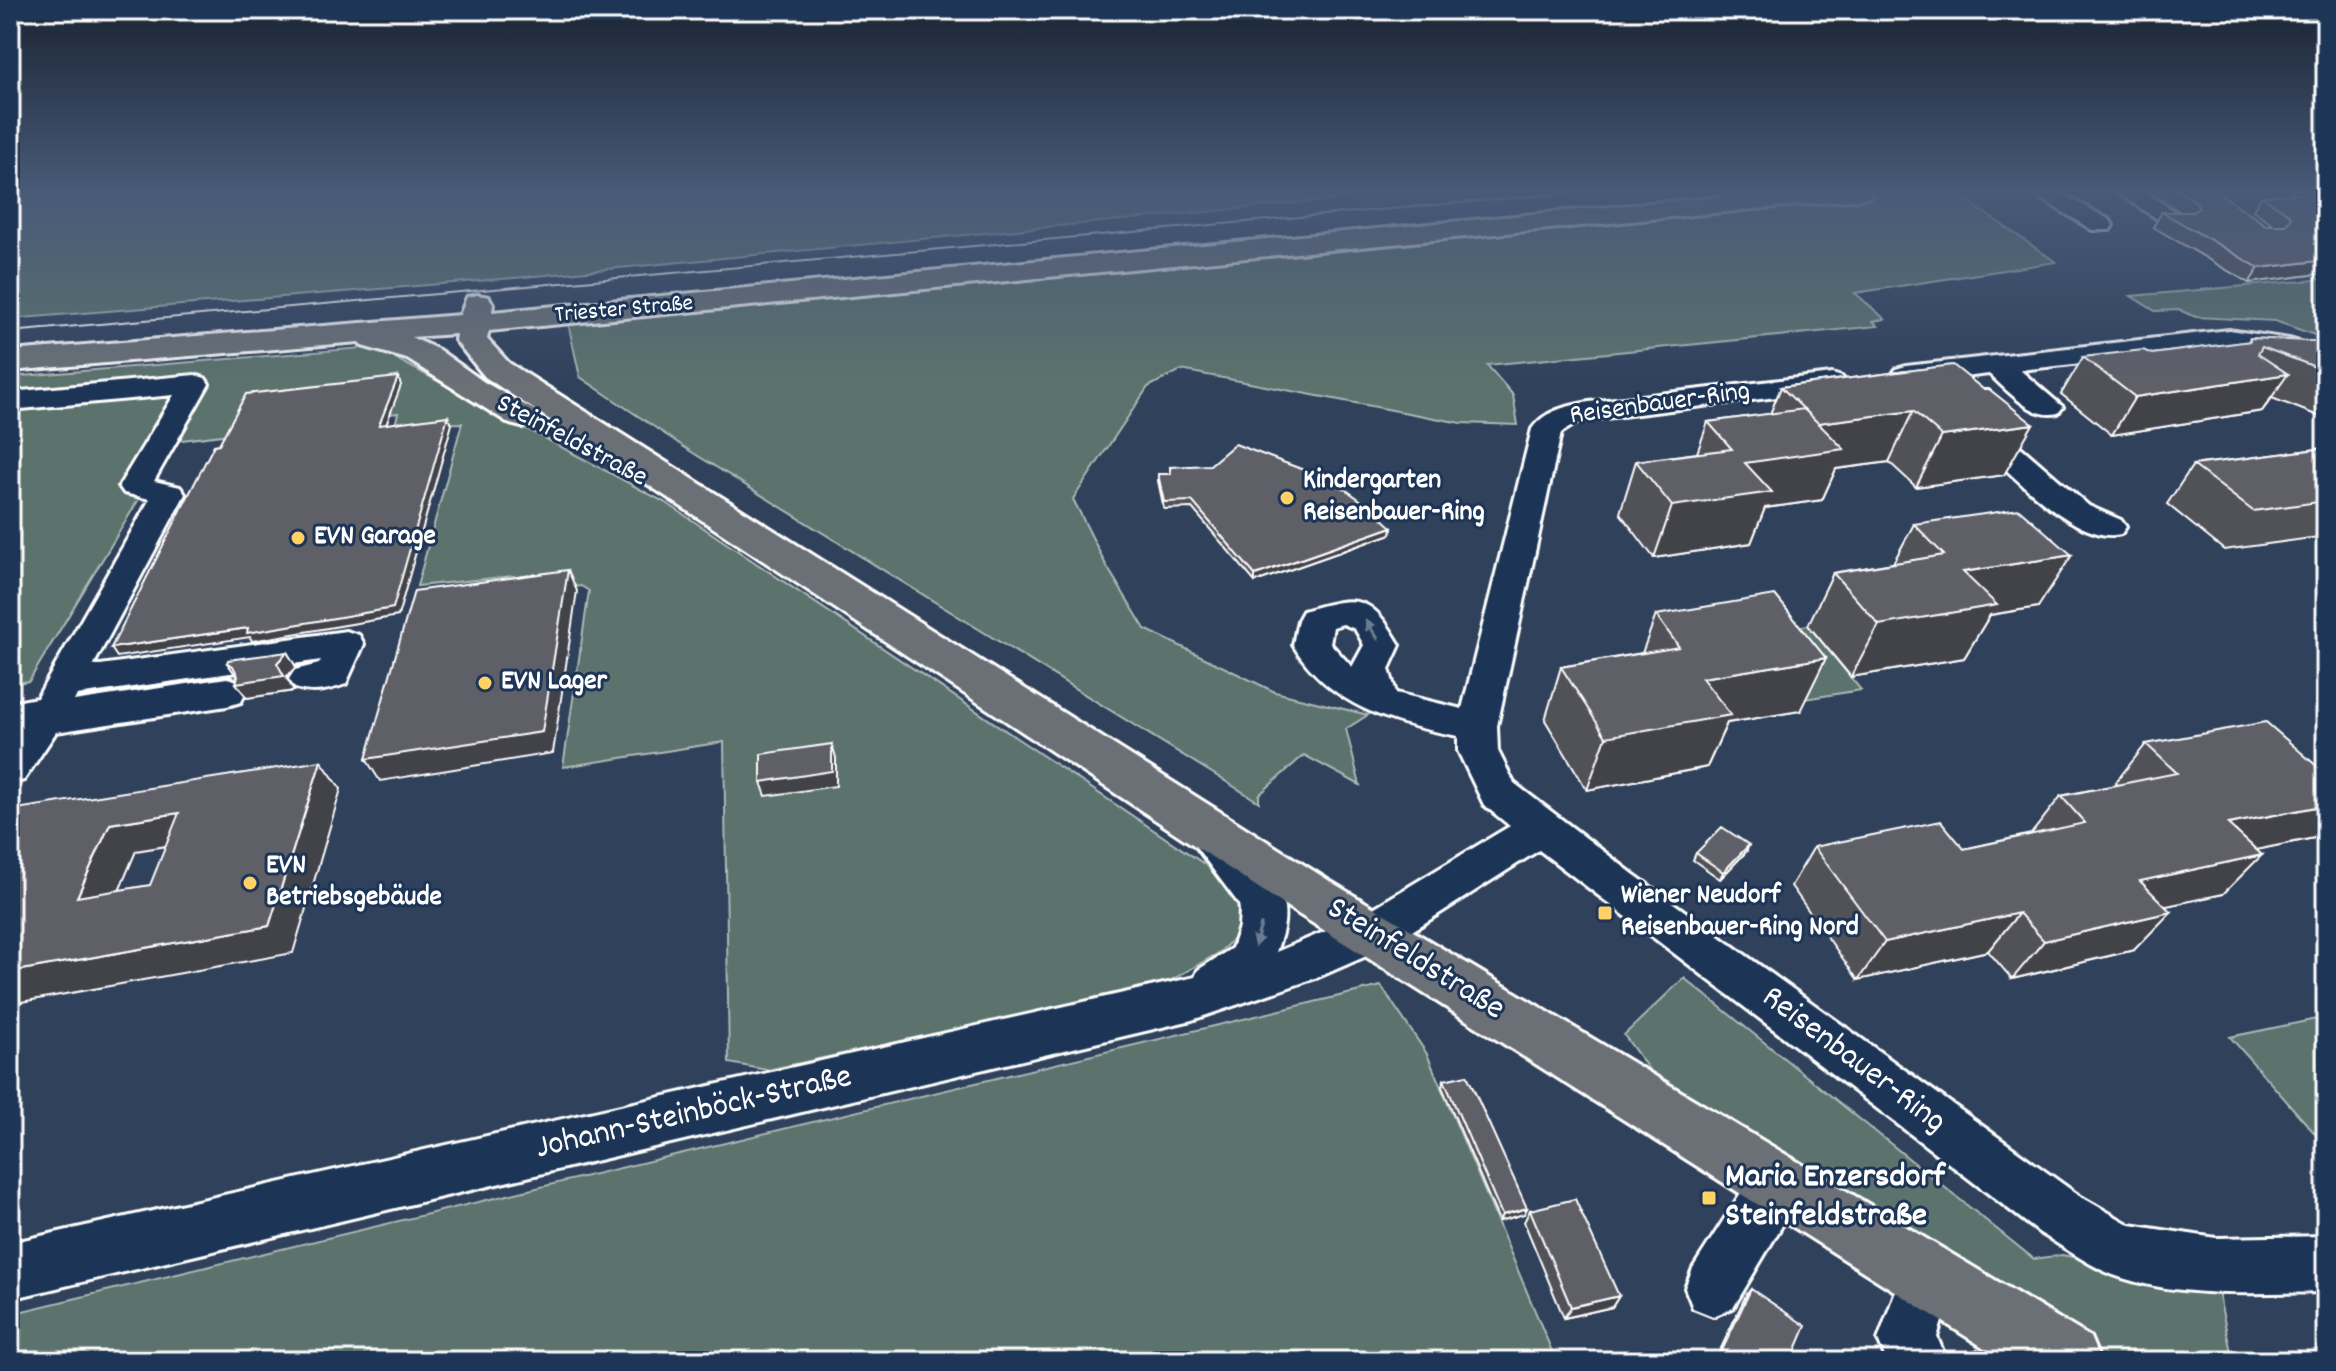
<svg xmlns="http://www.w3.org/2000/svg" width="2336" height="1371" font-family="Dekko,sans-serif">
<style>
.green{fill:#5b726d;stroke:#adb8b6;stroke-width:2}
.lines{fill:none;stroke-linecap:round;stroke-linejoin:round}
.minor-casing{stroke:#fff;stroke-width:6}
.major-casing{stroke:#fff;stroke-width:6}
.minor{fill:#1d3557;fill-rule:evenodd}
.major{fill:#6a7074;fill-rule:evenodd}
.tram{stroke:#fff;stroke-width:2}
.wall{fill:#515159;stroke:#fff;stroke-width:2}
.shaded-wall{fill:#424249;stroke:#fff;stroke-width:2}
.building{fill:#5e5e68;stroke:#fff;stroke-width:2;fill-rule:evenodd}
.oneway{fill:#6c7c92}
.poi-dot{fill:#ffd166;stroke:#1d3557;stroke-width:3}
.labels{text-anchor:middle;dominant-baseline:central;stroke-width:6;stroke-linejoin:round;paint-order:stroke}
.far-street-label{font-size:24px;fill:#fff;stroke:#1d3557}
.street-label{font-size:28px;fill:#fff;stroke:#1d3557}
.poi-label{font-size:28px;font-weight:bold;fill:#fff;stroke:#1d3557;text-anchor:start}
.near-street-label{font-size:34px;fill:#fff;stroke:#1d3557}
.near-poi-label{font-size:34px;font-weight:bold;fill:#fff;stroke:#1d3557;text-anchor:start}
</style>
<rect width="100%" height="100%" fill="#30415c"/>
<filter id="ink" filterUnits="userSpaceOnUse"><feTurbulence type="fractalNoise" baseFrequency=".0125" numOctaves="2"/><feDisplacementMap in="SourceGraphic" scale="16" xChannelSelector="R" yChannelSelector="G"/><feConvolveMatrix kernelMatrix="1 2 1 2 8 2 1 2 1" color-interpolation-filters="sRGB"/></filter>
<g filter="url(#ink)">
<path class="green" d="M10,191H1346L1351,198L514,278L10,319Z
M1922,191H1953L2056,262L1855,293L1885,319L1873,321L1878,326L1487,365L1513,395L1518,425L1461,423L1181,370L1148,387L1073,499L1106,565L1145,629L1275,692L1368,715L1346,729L1360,785L1304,755L1259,795V802L690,451L580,377L568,323Z
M2326,279V339L2275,321L2196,317L2179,310L2155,311L2131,296Z
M374,347L668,504L1231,882L1243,912L1240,932L1220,952L1161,986L767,1070L729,1063L724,742L563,767L589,591L581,586L508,596L514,576L417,586L462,423L395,425L398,413L174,441L29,681L10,684V377Z
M1808,625L1861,690L1792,701L1742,635Z
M1684,978L2034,1259L2062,1255L2216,1283L2233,1361H2104L1655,1078L1624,1035Z
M1381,986L1427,1054L1556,1361H10V1314Z
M2326,1017V1146L2230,1037Z"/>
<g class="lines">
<defs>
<path id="minor" d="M2029,191H2057L2110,220L2113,225L2110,230H2092Z
M2115,191H2143L2186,219L2183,224H2165Z
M2292,191H2320L2326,194V211L2318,209Z
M2229,330L2289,339L2326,350V367L2285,355L2229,346L2020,370L2063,407L2058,413C2032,420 2008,390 1989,374L1906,384L1896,381L1892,375L1896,369L1906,366Z
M1832,374L1842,377L1846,383L1842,389L1589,420L1578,422L1561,433L1497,726L1498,751L1514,783L1633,874L2078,1195L2130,1225L2216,1238L2326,1236V1292C2260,1293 2185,1298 2122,1278C2093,1269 2066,1248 2040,1233L1539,850L1387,947L1316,978L1192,1020L10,1299V1243L1195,977L1198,970L1232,948L1239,927L1240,910L1239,904L1191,840L1197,828C1207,825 1217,821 1227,828C1239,836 1280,889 1283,903C1287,921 1282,935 1276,952L1355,919L1510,826L1484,805L1458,751V736C1391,723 1330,706 1293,645L1298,620L1303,611C1358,595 1370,594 1400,645L1389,669L1396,693L1462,709L1532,429C1545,410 1568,406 1589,402ZM1343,624L1355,629L1364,645L1352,667L1330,643L1333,627Z
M195,375L205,378L209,384L154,481L180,487L185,494L93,666L346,631L359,635L364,644L346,684C329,690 313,694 295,688L289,679L295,670L319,664L321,660L77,695L74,701L227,678L241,682L246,692L241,702L227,706L56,732L24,780L10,784V738L16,730L10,731V703L37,698L150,499L124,493L119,486L174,395L10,410V392Z
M1975,414L1986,417L2089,506L2121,520L2126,527L2121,534C2074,546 1998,460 1964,429L1960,423L1964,417Z
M1777,1158L1796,1166L1803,1184L1796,1202L1733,1308L1713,1316L1693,1308L1685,1288L1693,1268L1758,1166Z
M1928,1249L1948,1257L1956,1277L1937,1337L1947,1361H1887L1878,1340L1908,1257Z"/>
<path id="major" d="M1779,191H1872L1869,197L1859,199L489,331L487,339L509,363L1328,880L2090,1337L2100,1361H2005L1292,910L485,377L455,340L456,334L411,337L439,350L484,382L534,410L539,417L534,424L522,427L510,424L407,359L362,346L359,342L10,371V351L460,315L467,297L478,295L489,297L493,304L492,312Z"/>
</defs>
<use href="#minor" class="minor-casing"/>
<use href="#major" class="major-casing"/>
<use href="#minor" class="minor"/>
<use href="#major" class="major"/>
<path class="tram" d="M10,332L1592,191"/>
</g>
<path class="wall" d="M2154,191H2216L2266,225H2274L2253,210L2262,196L2326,195V273L2249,283L2153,227L2162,212H2181L2152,194Z
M2250,338L2326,342V419L2272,398L2262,411L2112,435L2061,394L2083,357L2152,354L2248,342Z
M1953,365L2004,475L1916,487L1889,462L1836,469L1822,500L1765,508L1751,543L1654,558L1620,513L1636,461L1697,453L1708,422L1770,414L1781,387Z
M2326,448V536L2224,550L2167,504L2193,465Z
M1170,467L1392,527L1391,534L1255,582L1192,508L1164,509L1158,481V474H1170Z
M1914,524L2038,607L1990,615L1964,658L1851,677L1808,625L1833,573L1893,563Z
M1656,615L1800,711L1727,723L1707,767L1587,790L1545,720L1561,667L1642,653Z
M287,652L296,667L286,677L294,691L247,698L238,678L227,663Z
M2146,744L2314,838L2256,850L2223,894L2165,906L2134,950L2012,979L1988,951L1858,980L1791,886L1814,847L1964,849L2031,834L2061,796L2116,785L2115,783Z
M1746,852L1720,879L1693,860L1696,853Z
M1444,1080L1527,1208L1524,1214L1499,1221L1442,1087Z
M1530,1210L1619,1296L1612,1307L1564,1318L1524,1222Z
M1751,1289L1791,1361H1715L1746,1295Z
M1977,1349L1995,1361H1968L1970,1355Z"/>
<path class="shaded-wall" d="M2326,260V273L2249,283L2259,268Z
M2288,374L2262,411L2112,435L2135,397Z
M398,377L401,385L383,433L379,425Z
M1913,411L1889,462L1836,469L1822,500L1765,508L1751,543L1654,558L1672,506L1745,463L1818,423Z
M448,416L452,424L398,616L252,641L250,637L117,657L111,648L248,628Z
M2033,424L2004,475L1916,487L1942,436Z
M1392,527L1391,534L1255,582V575Z
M2072,555L2038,607L1990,615L1964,658L1851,677L1879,625L1963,572Z
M568,570L577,591L553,753L380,781L366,759Z
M287,652L296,667L286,677L294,691L247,698L236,683L277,663Z
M1826,658L1800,711L1727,723L1707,767L1587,790L1606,737L1702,678Z
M832,744L836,758V786L766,796L761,782Z
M321,761L341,789L293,953L10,1004V972L269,926Z
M2326,805V827L2314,838L2192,863L2228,824Z
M179,813L203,840L136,851L105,924L77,897L110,824Z
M1749,845L1746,852L1720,879L1723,872Z
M2262,855L2223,894L2106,919L2140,881Z
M2171,912L2134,950L2012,979L2044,941Z
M2019,913L1988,951L1858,980L1885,942Z
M1527,1208L1524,1214L1499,1221L1502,1215Z
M1619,1296L1612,1307L1564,1318L1571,1307Z"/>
<path class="building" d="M2179,191H2216L2266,225H2286L2291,219L2290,215L2262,196L2319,192L2326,195V260L2259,268L2162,212H2192L2199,208L2196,202Z
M2250,338L2326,342V371L2262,347L2258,354L2288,374L2135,397L2083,357L2143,350L2152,354L2250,341Z
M1953,365L1983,389H1989L2033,424L1942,436L1913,411L1818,423L1781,387Z
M398,377L379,425L448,416L393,608L247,633L248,628L111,648L214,445L219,444L246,394Z
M1804,409L1844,449L1745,463L1772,492L1672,506L1636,461L1732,449L1708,422Z
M1235,444L1333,481L1369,506L1392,527L1255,575L1192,501L1164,502L1158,474H1171L1170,467L1210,465Z
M2326,448V501L2253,511L2193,465Z
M2019,509L2072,555L1963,572L1997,605L1879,625L1833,573L1944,555L1914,524Z
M568,570L542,732L366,759L414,591Z
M1775,595L1826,658L1702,678L1731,715L1606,737L1561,667L1679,647L1656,615Z
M287,652L277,663L284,676L236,683L238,676L233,666L227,663L228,660Z
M2266,722L2326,774V805L2228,824L2262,855L2140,881L2171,912L2044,941L2019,913L1885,942L1814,847L1941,821L1964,849L2085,823L2061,796L2177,773L2146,744Z
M832,744V771L761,782V754Z
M321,761L269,926L10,972V810ZM179,813L150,885L77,897L110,824Z
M1722,827L1749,845L1723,872L1696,853Z
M1467,1075L1527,1208L1502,1215L1444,1080Z
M1575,1199L1619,1296L1571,1307L1530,1210Z
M1751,1289L1806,1326L1791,1361H1717Z
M1977,1349L1995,1361H1973Z"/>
<defs><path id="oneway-solid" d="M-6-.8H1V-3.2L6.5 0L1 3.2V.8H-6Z" transform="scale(2)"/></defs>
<g class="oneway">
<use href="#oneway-solid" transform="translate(1372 630) rotate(-124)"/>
<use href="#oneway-solid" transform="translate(1258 935) rotate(106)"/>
</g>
</g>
<linearGradient id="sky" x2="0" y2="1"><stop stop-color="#1a2433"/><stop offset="0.5" stop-color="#485a78"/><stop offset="1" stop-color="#485a78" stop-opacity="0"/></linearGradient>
<rect width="2336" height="383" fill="url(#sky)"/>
<g class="poi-dot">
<circle cx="1287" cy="498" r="8"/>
<circle cx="298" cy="538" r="8"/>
<circle cx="485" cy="683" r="8"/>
<circle cx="250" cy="883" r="8"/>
<rect x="1597" y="905" width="16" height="16" rx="4"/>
<rect x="1701" y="1190" width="16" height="16" rx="4"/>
</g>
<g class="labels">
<g class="far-street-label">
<text transform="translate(624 310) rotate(-5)">Triester Straße</text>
</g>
<g class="street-label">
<text transform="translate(1660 405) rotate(-8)">Reisenbauer-Ring</text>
<text transform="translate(571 442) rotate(28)">Steinfeldstraße</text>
</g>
<g class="poi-label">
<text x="1303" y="482">Kindergarten<tspan x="1303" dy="32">Reisenbauer-Ring</tspan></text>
<text x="314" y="538">EVN Garage</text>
<text x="501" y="683">EVN Lager</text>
<text x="266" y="867">EVN<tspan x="266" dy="32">Betriebsgebäude</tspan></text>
<text x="1621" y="897">Wiener Neudorf<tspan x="1621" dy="32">Reisenbauer-Ring Nord</tspan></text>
</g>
<g class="near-street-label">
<text transform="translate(1415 960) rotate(32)">Steinfeldstraße</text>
<text transform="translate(1853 1061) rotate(37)">Reisenbauer-Ring</text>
<text transform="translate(694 1114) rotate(-13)">Johann-Steinböck-Straße</text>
</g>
<g class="near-poi-label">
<text x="1725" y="1178">Maria Enzersdorf<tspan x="1725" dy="39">Steinfeldstraße</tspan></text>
</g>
</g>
<rect width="2336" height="1371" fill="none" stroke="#1d3557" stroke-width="40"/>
<rect x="20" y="20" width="2296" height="1331" fill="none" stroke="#fff" stroke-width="3" filter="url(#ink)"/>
</svg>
